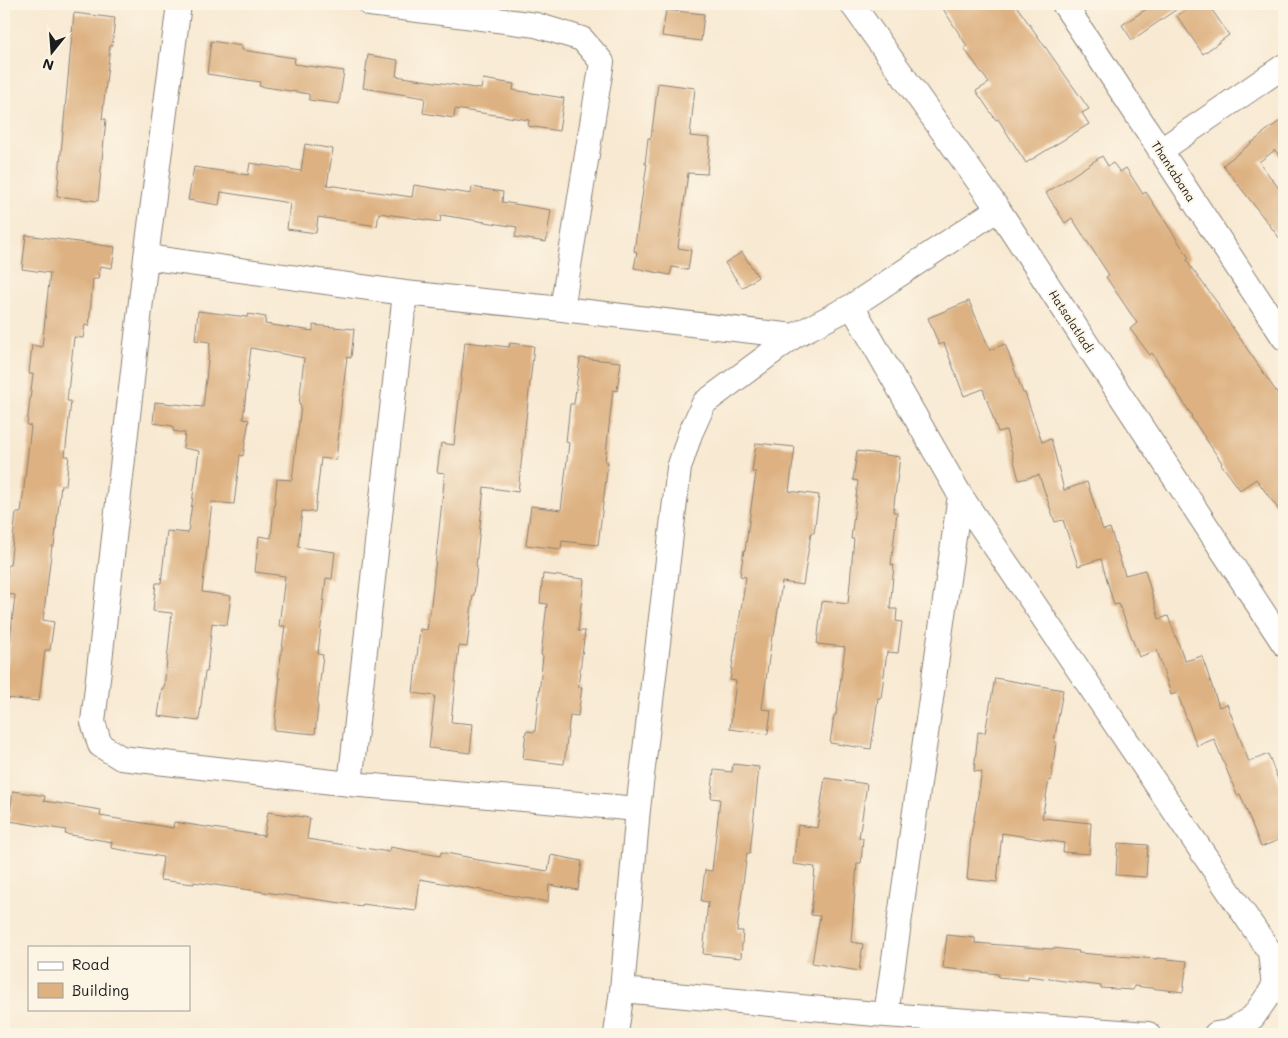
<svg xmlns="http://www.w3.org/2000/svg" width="1288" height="1038" font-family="Mali,sans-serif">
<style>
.building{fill:#ddb181}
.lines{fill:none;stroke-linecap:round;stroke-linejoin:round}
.minor-casing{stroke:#8a8277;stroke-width:26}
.minor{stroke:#fff;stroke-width:24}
.labels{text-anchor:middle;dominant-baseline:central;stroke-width:4;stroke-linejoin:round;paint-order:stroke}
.street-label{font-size:12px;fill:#1c1c1c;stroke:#fcf5e5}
</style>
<rect width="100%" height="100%" fill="#fcf5e5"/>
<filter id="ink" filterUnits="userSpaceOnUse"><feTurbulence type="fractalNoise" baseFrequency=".02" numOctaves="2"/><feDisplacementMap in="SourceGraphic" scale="10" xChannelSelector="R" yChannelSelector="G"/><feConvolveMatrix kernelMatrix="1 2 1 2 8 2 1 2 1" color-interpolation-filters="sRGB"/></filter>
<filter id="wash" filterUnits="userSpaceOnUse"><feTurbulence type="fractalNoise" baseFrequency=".0096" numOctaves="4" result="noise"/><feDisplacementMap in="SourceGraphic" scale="20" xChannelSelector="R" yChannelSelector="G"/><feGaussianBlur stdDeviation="1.12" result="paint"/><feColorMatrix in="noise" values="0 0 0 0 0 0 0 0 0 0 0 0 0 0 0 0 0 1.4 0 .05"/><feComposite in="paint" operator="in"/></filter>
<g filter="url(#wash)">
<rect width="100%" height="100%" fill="#f8e9d2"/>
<g id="blocks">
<path class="building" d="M940,4H1015L1089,109L1082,113L1089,124L1026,163L998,119L996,120L976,91L989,83L964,48L967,46Z
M1154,4H1174L1177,9L1132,40L1122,25Z
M1194,4H1208L1229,35L1203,54L1177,16Z
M666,10L704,14L701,41L662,36Z
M74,13L115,18L112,46H110L102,119H106L98,201L57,196Z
M211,41L242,46V50L295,58L294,64L344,71L339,104L309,100V94L259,86L260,82L207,74Z
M368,55L398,60L396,76L481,89L483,79L514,84L513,90L564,98L559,131L528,126L529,120L455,109L454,118L423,113L425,98L363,88Z
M658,83L695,88L690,136L710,138L707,174L688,173L678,248L691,250L688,270L672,267L670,275L634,268L637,252L634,251L647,164H645L648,138H651Z
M1284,118V162L1275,150L1259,162L1284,195V244L1223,165L1263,134V133Z
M305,144L333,149L327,185L412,197L414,185L471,194L472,187L503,192L502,202L551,210L546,242L515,237L517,227L441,215L440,222L379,213L377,226L318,217L316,233L287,229L290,203L221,192L219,205L188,200L194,167L248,175L250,163L301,171Z
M1102,156L1108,166L1113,163L1120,172L1126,168L1143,194L1146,192L1189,258L1187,260L1190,265V266L1219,305L1218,306L1284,403V517L1256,479L1240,490L1221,464L1222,463L1191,417L1192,416L1152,353L1150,355L1130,329L1137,323L1106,277L1109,275L1072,218L1065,223L1046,193Z
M26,235L115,247L112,268L100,266L98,279H93L89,326L85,325L83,338L74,337L67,401H71L65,456H69L66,485H61L54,546H52L43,620L54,622L50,650H45L39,701L4,698V669H7L15,595L5,594L8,565H10L16,513H21L31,426L27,425L33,374H29L32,345L42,347L50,273L22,269Z
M742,252L758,277L742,288L725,263Z
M969,301L990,350L1005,344L1023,393H1025L1042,442L1051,439L1064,490L1087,482L1103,530L1110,528L1125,575L1145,570L1159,619L1168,616L1185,661L1202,656L1219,707L1227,704L1249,762L1268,754L1284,795V838L1261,847L1240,794L1237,795L1214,739L1197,746L1177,693L1171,695L1157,650L1139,657L1119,604L1114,605L1101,559L1078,566L1063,520L1055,522L1039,475L1019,480L1006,430L998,432L983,389L964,396L944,343L939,345L928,318Z
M198,311L247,317L248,314L266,317L265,324L313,331V325L354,329L351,358L347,357L338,431L339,432L336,460L321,458L315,512L302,511L298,547L335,552L332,579L326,578L318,654L323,655L317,706H318L315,734L274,730L280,678H278L285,626H279L285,576L255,572L259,536L271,538L277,479L292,480L301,405H299L304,358L251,348L243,419L249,420L243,456L240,455L234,504L212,502L202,592L231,596L227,625L212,623L207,672H205L199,721L158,716L162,688H164L172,613L153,611L156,583H161L167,531L188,533L199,451L183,448L185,433L173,431V426L153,423L155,402L203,407L210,342L195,340Z
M465,342L509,347L510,343L534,346L518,492L484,487L476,566H477L474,595H473L467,647L459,646L451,722L473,724L470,753L429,748L435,696L413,693L420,629L427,630L429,614H430L445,473L437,472L441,443L454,445Z
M580,358L621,362L617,391L613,390L605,462H608L598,545L562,541L561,549L526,545L531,506L561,510L569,443L566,442L570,404H574Z
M756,443L795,447L789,491L819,495L814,533H811L803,585L782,582L774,636H772L762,709L771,710L768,734L730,729L736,681L730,680L746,577L740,576L744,550L745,551L756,472H752Z
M857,451L900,457L893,512H897L891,565H894L890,609H897L896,621L902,622L898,653L887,652L881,698H878L871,749L830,743L834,715H836L845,647L817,644L822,601L848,604L854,539H851L858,481L853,480Z
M543,574L584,579L578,631H585L578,687H582L578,716L570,715L564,764L523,759L526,731L535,732L543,656L541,655L547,604L540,603Z
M995,678L1063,690L1054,742H1056L1051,781L1049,780L1042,818L1091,823L1089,854L1063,852L1064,843L1002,833L997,882L967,879L971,836L982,772L974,771L978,732L985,733Z
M733,764L759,767L750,853H747L737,931H743L741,958L703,954L708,902L701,901L705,870L712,871L720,799L711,798L714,770L732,772Z
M825,778L867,784L859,838H863L861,863H857L851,942L863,944L859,971L812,963L820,916L811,915L815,867L793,864L798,825L817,828Z
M13,791L45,796L44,801L101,810L100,816L173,828L174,822L264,836L268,812L310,818L307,839L389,852L390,847L440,856L441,852L472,858V859L548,871L551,855L582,861L578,890L549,885L548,902L420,879L416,911L362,904V906L194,882V884L160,880L163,857L111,848L112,842L65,834L66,830L9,821Z
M1118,843L1148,845L1146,877L1116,875Z
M947,935L975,938V943L1052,949L1053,948L1079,951L1078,953L1157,959V958L1187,961L1183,992L1134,986L1133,990L1101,988V986L1028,976V980L998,977V974L943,968Z"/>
</g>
</g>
<g filter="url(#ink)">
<use href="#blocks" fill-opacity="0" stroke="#8a8277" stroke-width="1"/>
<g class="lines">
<defs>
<path id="minor" d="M179,4L146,257L93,722L100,745L121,758L350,784L638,809
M370,4L536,25L582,39L602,62L562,309
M852,4L998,209L1284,644
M1064,4L1284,338
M1160,151L1284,66
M146,257L405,293L562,309L794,336
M852,306L960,495L1270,952L1274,987L1253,1017L1229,1032L1216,1034
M350,784L405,293
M622,990L886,1015L1148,1034
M886,1015L960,495
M616,1034L622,990L638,809L679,468L690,434L704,403L794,336L852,306L998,209"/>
</defs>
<use href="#minor" class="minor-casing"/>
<use href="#minor" class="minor"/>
</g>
</g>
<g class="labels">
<g class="street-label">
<text transform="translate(1174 171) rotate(57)">Thantabana</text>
<text transform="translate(1072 321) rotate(57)">Hatsalatladi</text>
</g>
</g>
<rect width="1288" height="1038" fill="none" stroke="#fcf5e5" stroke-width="20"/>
<rect x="28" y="946" width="162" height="65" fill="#fcf5e5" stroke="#a29e95"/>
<rect x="38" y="962" width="25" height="8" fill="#ffffff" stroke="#a29e95"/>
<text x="72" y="970" font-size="15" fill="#1c1c1c">Road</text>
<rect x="38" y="983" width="25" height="15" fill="#ddb181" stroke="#a29e95"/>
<text x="72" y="996" font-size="15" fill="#1c1c1c">Building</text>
<g transform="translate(52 52) rotate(197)" stroke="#fcf5e5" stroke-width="4" paint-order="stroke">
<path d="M0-4L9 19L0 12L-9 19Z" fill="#1c1c1c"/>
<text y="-8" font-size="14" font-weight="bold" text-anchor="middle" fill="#1c1c1c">N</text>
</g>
</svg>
